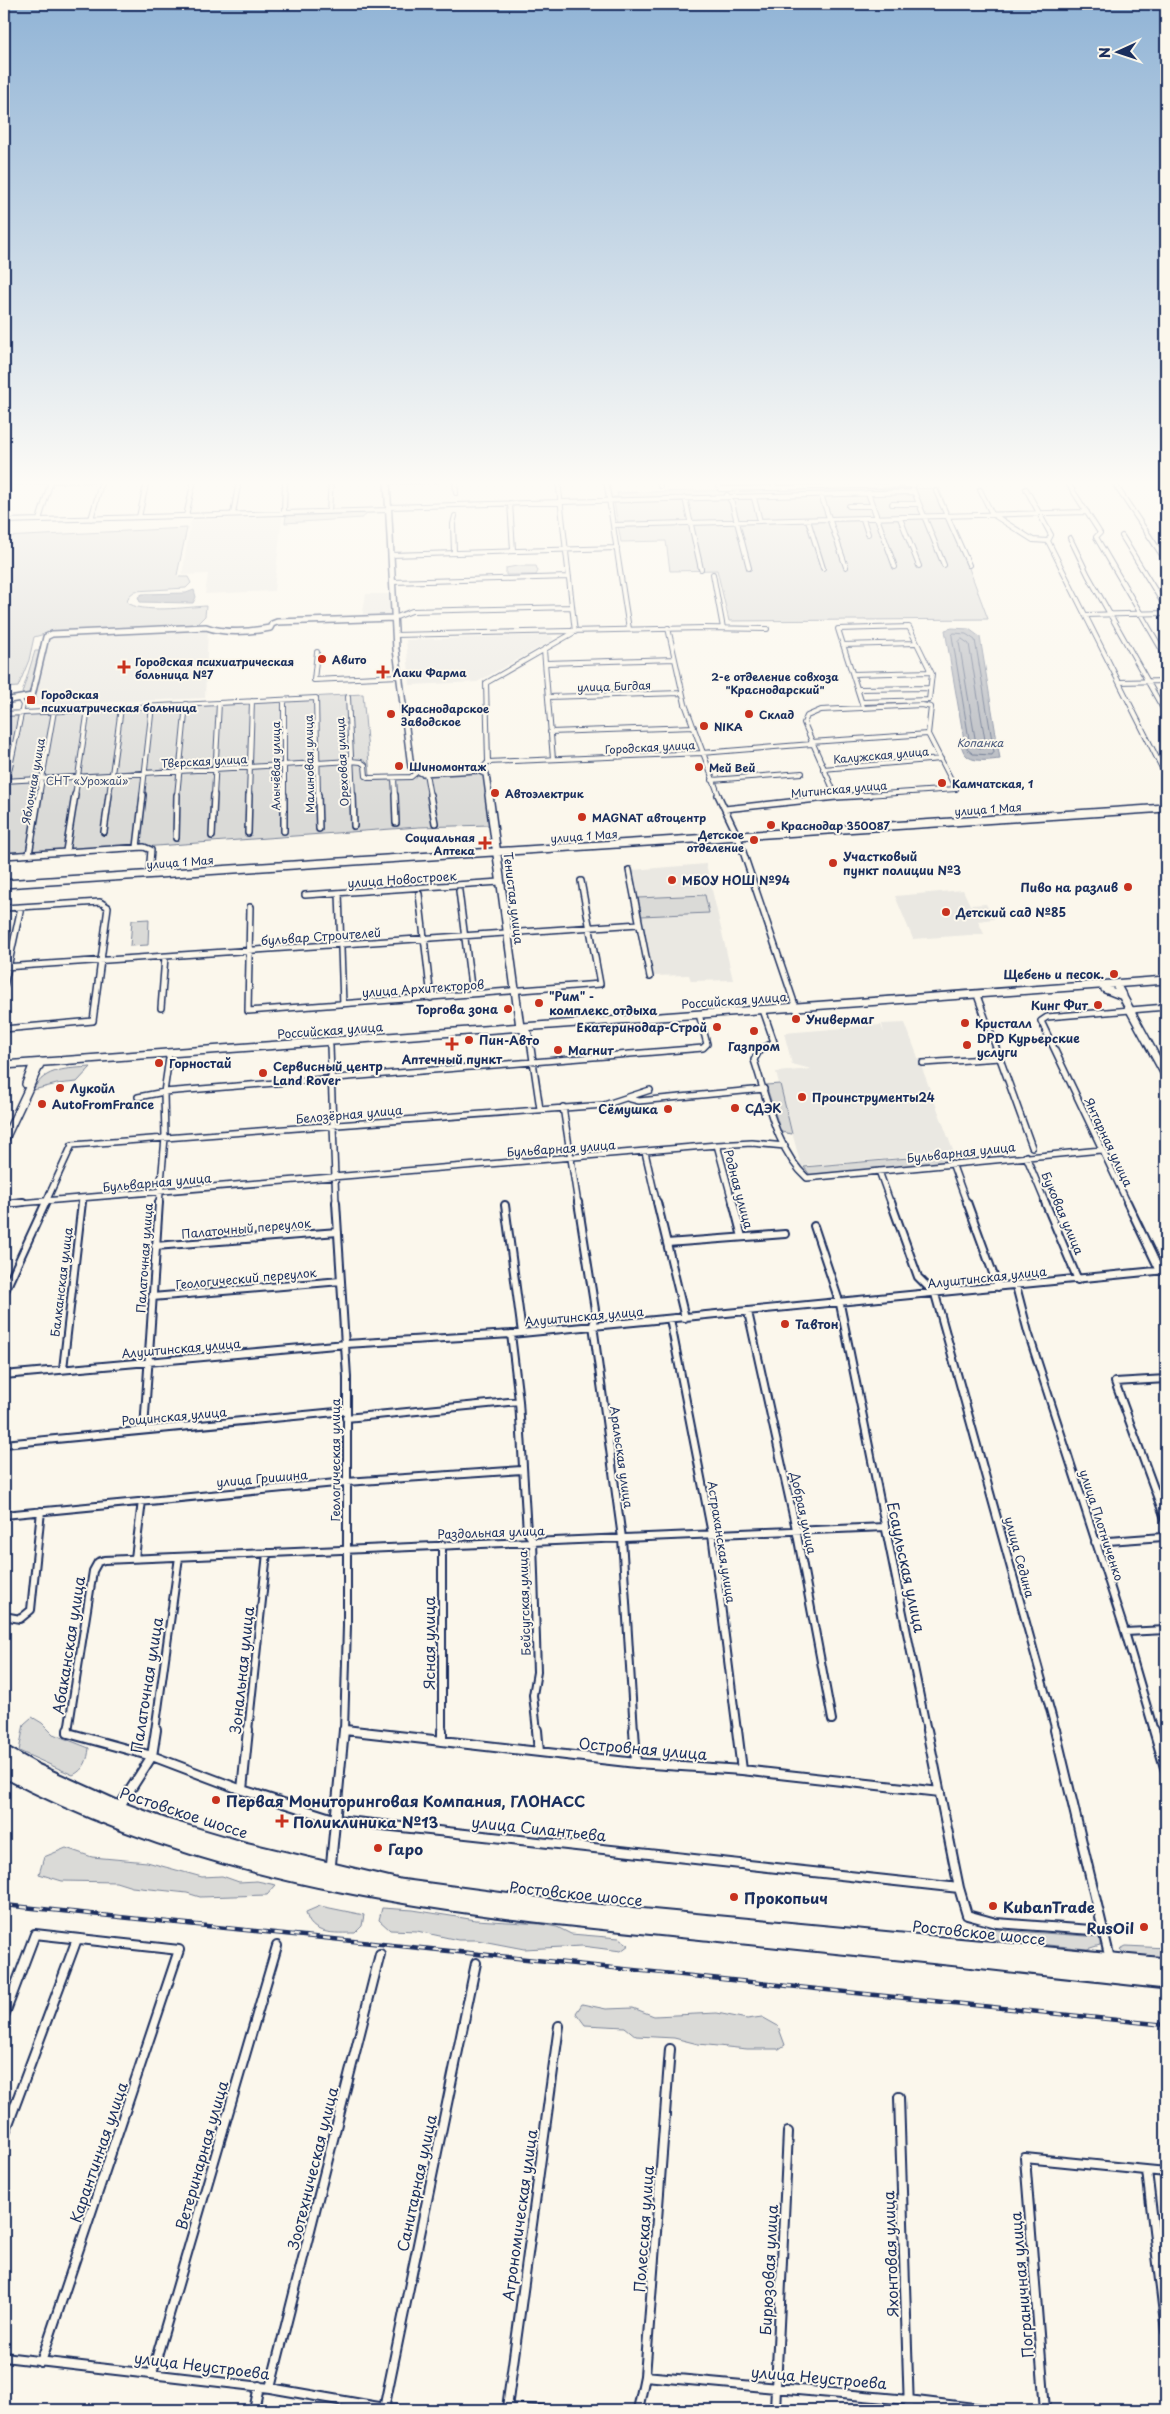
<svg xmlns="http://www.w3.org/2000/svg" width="1170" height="2414" font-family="'Playpen Sans',sans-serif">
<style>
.built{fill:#eae8e2}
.green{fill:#dadad7;stroke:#7a849a}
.water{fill:#afb3bb;stroke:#747e96}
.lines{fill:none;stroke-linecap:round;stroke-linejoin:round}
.shore{stroke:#566483;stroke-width:1}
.street-far3-casing{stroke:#1b2f5e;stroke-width:6}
.street-far2-casing{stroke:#1b2f5e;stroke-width:8}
.street-far1-casing{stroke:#1b2f5e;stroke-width:10}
.street-casing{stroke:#1b2f5e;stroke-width:12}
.secondary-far1-casing{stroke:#1b2f5e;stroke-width:8}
.secondary-casing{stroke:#1b2f5e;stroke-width:10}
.highway-casing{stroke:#1b2f5e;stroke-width:19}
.street-far3{stroke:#fbf7ec;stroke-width:4}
.street-far2{stroke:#fbf7ec;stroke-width:5}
.street-far1{stroke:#fbf7ec;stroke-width:6}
.street{stroke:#fbf7ec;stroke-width:8}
.secondary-far1{stroke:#fbf7ec;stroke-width:5}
.secondary{stroke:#fbf7ec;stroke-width:7}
.highway{stroke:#fbf7ec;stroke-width:15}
.rail-casing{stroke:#1b2f5e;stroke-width:4.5}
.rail{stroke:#fbf7ec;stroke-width:2.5;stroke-dasharray:8;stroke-linecap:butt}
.poi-dot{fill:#c8321e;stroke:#fbf7ec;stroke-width:2}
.labels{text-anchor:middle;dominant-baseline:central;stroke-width:4;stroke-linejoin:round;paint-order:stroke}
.far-poi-label{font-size:11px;font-weight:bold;fill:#1b2f5e;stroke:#fbf7ec;text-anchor:start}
.far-neighbourhood-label{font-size:11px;font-weight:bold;fill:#1b2f5e;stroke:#fbf7ec}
.far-street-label{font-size:11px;fill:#1b2f5e;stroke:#fbf7ec}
.far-water-label{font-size:11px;font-style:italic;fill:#47577a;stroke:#fbf7ec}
.far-park-label{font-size:11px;fill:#415176;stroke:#fbf7ec}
.poi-label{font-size:12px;font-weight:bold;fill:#1b2f5e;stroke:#fbf7ec;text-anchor:start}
.street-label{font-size:12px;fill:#1b2f5e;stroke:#fbf7ec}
.near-street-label{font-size:15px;fill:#1b2f5e;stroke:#fbf7ec}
.near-poi-label{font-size:15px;font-weight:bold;fill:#1b2f5e;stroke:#fbf7ec;text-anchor:start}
</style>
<rect width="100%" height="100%" fill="#fbf7ec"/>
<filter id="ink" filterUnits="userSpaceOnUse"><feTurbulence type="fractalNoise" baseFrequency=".02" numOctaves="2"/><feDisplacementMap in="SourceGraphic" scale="10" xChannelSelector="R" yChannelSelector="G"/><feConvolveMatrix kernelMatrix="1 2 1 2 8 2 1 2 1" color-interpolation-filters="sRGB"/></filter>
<g filter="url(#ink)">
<path class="built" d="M282,517L274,591L205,594L208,574L182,575L191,520Z
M366,594H391L392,617L362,618Z
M202,628L208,630L205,698L32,706L49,636Z
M547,635L553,637V640L477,682L410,685L406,640Z
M706,864L733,980L691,981L689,975L652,976L632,870Z
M963,890L970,905L986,904L994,919L978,921L984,934L913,939L895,896Z
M905,1023L954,1153L801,1166L776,1072L811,1069L792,1064L784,1033L881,1025L884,1033L882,1024Z"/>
<path class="green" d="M878,487L884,490L939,488L988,619L729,621L717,570L670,571L666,541L621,542L613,497H618L617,493L650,492Z
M365,513L366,515L362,518L285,523L286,516Z
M187,528L177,575L179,577H188L191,583L186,588L135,591L129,596L127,602C140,614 188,607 206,606L205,616L197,624L52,632L34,637L29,660L18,687L4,688V537Z
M517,566H536L538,571L536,575H506V568Z
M35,651H41L31,692L24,695L22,693Z
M363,694L370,775L373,777L478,771L485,773L492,823L489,825L419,827L4,857V714Z
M705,895L709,913L641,916L638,898Z
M149,919L148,945L130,946L132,920Z
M91,1067L77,1082L57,1084L33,1090C45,1067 68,1069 91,1067Z
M780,1084L792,1134L781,1132L766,1085Z
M955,1154L958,1161L810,1175L804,1167Z
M32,1717L42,1723L53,1734L89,1748C88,1760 84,1770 73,1775L19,1751L24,1724Z
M66,1848L92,1857L147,1862L202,1877L222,1876L239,1882L257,1881L276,1885L267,1895L200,1897L187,1893L132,1887L116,1882L62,1881L39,1874L44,1857Z
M320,1906L364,1915L362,1926L355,1933C335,1933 310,1936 306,1912Z
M382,1908L413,1910L476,1920L540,1924L557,1927L571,1934L619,1938L629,1945L621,1951L582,1946L524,1949L477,1940H458L417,1931L390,1930L379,1920Z
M971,1928L1100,1937V1945L1087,1949L971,1937Z
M1126,1946L1166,1948V1959L1125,1955L1120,1949Z
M582,2004L606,2009L633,2008L654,2016L717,2013L747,2019L762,2017L778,2026L785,2045L779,2049H747L698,2044L674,2038L636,2036L625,2027L585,2025L576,2013Z"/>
<path class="water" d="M194,590L196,597L193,603L140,602L138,597L142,594L186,593Z
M952,628L969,629L980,637L1000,759C981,761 963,764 961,742L964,740L945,630Z"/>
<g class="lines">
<path class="shore" d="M954,633L966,634L975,640L994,752L992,755L973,754L967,749L969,739L952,636Z
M962,639L969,644L986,746L984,749L974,746L975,738L959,642Z"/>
<defs>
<path id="street-far3" d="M455,480L456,493
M558,480L575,632
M606,480L629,629
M659,480L660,486
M718,480L720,489
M772,480L775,488
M1066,480L1100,533L1096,537L1166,657
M913,481L923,480
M7,482L93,480
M387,482L438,480
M1116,486L1166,561
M720,489L914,485
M913,489L944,565
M1026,489L1051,535L1048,541
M980,490L992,514
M4,491L8,480
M936,491L969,565
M868,493L895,567
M727,495L732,503L749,568
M821,495L846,567
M685,498L701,569
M754,498L760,521
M510,503L513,550
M892,504H918
M849,506H872
M389,507L913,492
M329,512L331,480
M284,513L285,480
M233,514L239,480
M992,514L1033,540L1048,541
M186,516L194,480
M139,517L147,480
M900,518L919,566
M91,519L102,480
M863,519L868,534
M39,520L51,481
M808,520L823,568
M4,521L389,510
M614,525L1087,512
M1122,536L1166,608
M1070,538L1088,575L1166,714
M1048,541L1166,776
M454,552L453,524L455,516
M391,555L617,548
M713,574L723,628
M392,582L569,577
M1085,615L1166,613
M394,618L412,611L572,607
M668,628L685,704L719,796
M395,635L704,628L767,629
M843,645L915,643
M544,650L553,759
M317,652L314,680L399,676
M546,663L675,659
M853,674L931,672
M1119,682L1166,681
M858,689L930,688
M348,697L353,796
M548,697L681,693
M284,700V796
M862,702L929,700L932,674L909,627L838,629L863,707
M4,714L316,698L318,796
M550,732L694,727
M811,742L928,734
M488,762L702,753L812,744
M823,769L941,759
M481,770L488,762L486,683L573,633
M426,773L430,796
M394,778L395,796
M712,780L802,773
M4,781L351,761L361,762L365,765L366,776L370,778L411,777L417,772
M4,795L23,705L20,700
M39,796L54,711
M75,796L88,709
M109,796L121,708
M142,796L152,706
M177,796L186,704
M214,796L219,703
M249,796L252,701
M836,796L804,723L807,716L821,710L922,705L931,707L928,734L956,789L852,796"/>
<path id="street-far2" d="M284,795V831
M318,795L319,829
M353,795L354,826
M395,795L396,823
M430,795L435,823
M718,795L738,837L797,1011
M835,795L836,797
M836,797L870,795
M725,809L836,797
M104,832L109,795
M248,833L249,795
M212,836L214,795
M176,838L177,795
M137,847L143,795
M66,851L75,795
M29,854L39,795
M4,856L144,847L151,850L149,874
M629,870L650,977
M459,891L472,994
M339,893L343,1004
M419,894L431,998
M305,895L500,882
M250,907L248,1011L600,984L581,881
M4,908L100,902L108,907L93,1021L4,1029
M4,967L639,924
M4,986L21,907
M978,998L1032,1147
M161,1008L165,957
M764,1013L774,1042L759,1051L754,1060C767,1098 776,1150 807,1178L1101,1150
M523,1027L529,1034L540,1109
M330,1046L336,1204
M923,1063L1000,1058
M138,1097L164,1092L703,1048L707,1044L700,1018
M627,1098L639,1101L764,1089
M563,1107L578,1204
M717,1145L733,1204
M645,1152L657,1204
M1026,1156L1046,1204
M952,1163L967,1204
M879,1171L891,1204
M8,1204L717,1145L752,1143L785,1146
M45,1204L72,1145L604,1105L650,1090
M82,1204L83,1198
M159,1204L165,1138L164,1092L169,1058
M1128,1204L1041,1021L1047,1017L1166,1007"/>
<path id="street-far1" d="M336,1202L347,1377V1626L344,1731
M578,1202L596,1316L593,1325L622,1538L634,1731
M657,1202L685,1318
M733,1202L742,1237
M891,1202L918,1277L935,1294L1056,1731
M967,1202L998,1287
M1045,1202L1078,1280
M1127,1202L1160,1271
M4,1204L23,1202
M505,1205L522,1333
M814,1226L840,1304L927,1731
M667,1243L785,1234
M155,1246L338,1232
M1016,1286L1028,1332L1125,1632L1154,1731
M4,1293L46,1202
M152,1297L341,1281
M748,1312L796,1529L832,1720
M670,1319L712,1534L737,1731
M511,1334L519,1401L527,1532L533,1541L537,1672L533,1695L537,1731
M63,1369L82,1202
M4,1375L346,1344L511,1334L1166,1270
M1166,1379L1115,1382L1166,1521
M346,1418L519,1401
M144,1430L159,1202
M4,1444L346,1411
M4,1515L346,1482L522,1470
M1095,1542L1163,1537L1166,1535
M442,1545V1731
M135,1558L142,1501
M4,1616L20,1619L31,1610L41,1511
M1125,1632L1166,1630
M343,1730L356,1731
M68,1731L93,1571L98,1562L104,1560L885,1527
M155,1731L179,1557
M248,1731L267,1553"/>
<path id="street" d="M68,1730V1733L152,1756L242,1790L337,1820L959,1888
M345,1730L636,1763L742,1770L940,1792
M442,1730V1741
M537,1730L539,1752
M634,1730L636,1763
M737,1730L742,1770
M927,1730L959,1888L967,1915L996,1923L1105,1931
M1055,1730L1110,1959
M1154,1730L1166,1771
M242,1790L248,1730
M118,1809L152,1756L156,1730
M326,1867L331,1864L344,1730
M4,2016L35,1934L179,1950L41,2362
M899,2097L909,2410
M4,2135L77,1939
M1147,2171L1166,2331
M4,2357L270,2388L396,2410
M152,2373L277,1946
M645,2376L908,2400L990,2410
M270,2388L380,1954
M507,2408L559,2026
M384,2409L476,1963
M254,2410L259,2386
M501,2410L507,2408L541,2410
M638,2410L645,2376L670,2049
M775,2410L788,2132
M1045,2410L1025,2158L1166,2172"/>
<path id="secondary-far1" d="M387,480L396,649L411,767L422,773L478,770L486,774L489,796
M4,701L32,696L46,637L52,634L206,627C226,634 249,632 270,628L272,624L277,622L394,618"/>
<path id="secondary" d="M489,795L520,1027L523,1030
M4,884L1166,808
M1116,984L1166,1076
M1105,989L1123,996
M4,1065L1166,980
M26,1084L34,1063
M4,1141L41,1062"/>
<path id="highway" d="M4,1754L34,1771L118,1809L166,1827L244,1850L399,1887L573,1910L1166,1966
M4,1769C221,1886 473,1909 715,1933C865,1948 1016,1964 1166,1981"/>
</defs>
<use href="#street-far3" class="street-far3-casing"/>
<use href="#street-far2" class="street-far2-casing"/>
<use href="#street-far1" class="street-far1-casing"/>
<use href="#street" class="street-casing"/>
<use href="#secondary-far1" class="secondary-far1-casing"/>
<use href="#secondary" class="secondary-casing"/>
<use href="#highway" class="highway-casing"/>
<use href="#street-far3" class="street-far3"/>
<use href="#street-far2" class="street-far2"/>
<use href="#street-far1" class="street-far1"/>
<use href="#street" class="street"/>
<use href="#secondary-far1" class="secondary-far1"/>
<use href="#secondary" class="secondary"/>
<use href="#highway" class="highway"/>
<defs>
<path id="rail" d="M4,1905L1166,2025"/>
</defs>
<use href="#rail" class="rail-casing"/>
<use href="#rail" class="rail"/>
</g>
</g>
<linearGradient id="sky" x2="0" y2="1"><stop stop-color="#91b4d6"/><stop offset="0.59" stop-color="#fdfbf6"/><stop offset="1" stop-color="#fdfbf6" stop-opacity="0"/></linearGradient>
<rect width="1170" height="818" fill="url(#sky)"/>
<g class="poi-dot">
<circle cx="322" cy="659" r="5"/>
<path d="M121.5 659.5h5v5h5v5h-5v5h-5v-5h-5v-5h5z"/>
<path d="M380.5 664.5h5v5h5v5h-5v5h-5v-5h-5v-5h5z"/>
<rect x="26" y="695" width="10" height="10" rx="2.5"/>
<circle cx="391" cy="714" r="5"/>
<circle cx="749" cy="714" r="5"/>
<circle cx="704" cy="726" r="5"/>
<circle cx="399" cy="766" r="5"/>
<circle cx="699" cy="767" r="5"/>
<circle cx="942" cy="783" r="5"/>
<circle cx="495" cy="793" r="5"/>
<circle cx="582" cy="817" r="5"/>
<circle cx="771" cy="825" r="5"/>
<circle cx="754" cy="840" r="5"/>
<path d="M482.5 835.5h5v5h5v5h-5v5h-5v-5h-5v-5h5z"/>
<circle cx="833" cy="863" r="5"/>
<circle cx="672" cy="880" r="5"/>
<circle cx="1128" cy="887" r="5"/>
<circle cx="946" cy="912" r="5"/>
<circle cx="1114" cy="974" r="5"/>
<circle cx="539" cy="1003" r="5"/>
<circle cx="1098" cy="1005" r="5"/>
<circle cx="508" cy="1009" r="5"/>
<circle cx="796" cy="1019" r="5"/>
<circle cx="965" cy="1023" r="5"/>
<circle cx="717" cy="1027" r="5"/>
<circle cx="754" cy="1031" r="5"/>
<circle cx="469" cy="1040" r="5"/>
<path d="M449.5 1036.5h5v5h5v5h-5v5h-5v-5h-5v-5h5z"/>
<circle cx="967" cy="1045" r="5"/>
<circle cx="558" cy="1050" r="5"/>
<circle cx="159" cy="1063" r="5"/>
<circle cx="263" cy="1073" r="5"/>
<circle cx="60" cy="1088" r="5"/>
<circle cx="802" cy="1097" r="5"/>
<circle cx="42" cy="1104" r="5"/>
<circle cx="735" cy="1108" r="5"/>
<circle cx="668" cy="1109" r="5"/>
<circle cx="785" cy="1324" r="5"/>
<circle cx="216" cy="1800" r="5"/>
<path d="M279.5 1813.5h5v5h5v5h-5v5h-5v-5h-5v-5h5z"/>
<circle cx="378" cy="1848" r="5"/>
<circle cx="734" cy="1897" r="5"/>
<circle cx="993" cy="1906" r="5"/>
<circle cx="1144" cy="1927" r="5"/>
</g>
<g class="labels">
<g class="far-poi-label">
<text x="332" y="659">Авито</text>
<text x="135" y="661">Городская психиатрическая<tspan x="135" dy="13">больница №7</tspan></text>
<text x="393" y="672">Лаки Фарма</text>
<text x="41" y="694">Городская<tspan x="41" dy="13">психиатрическая больница</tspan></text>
<text x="401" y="708">Краснодарское<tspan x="401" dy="13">Заводское</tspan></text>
<text x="759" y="714">Склад</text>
<text x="714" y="726">NIKA</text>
<text x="409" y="766">Шиномонтаж</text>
<text x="709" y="767">Мей Вей</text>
<text x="952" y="783">Камчатская, 1</text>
<text x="505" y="793">Автоэлектрик</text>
<text x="592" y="817">MAGNAT автоцентр</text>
<text x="781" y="825">Краснодар 350087</text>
<text x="744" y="834" text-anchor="end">Детское<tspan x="744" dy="13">отделение</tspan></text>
<text x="475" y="837" text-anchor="end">Социальная<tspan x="475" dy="13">Аптека</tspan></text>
</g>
<g class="far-neighbourhood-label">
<text x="775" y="676">2-е отделение совхоза<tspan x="775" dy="13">"Краснодарский"</tspan></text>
</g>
<g class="far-street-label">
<text transform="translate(614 686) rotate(-2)">улица Бигдая</text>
<text transform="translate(650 747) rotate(-3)">Городская улица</text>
<text transform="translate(881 755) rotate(-5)">Калужская улица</text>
<text transform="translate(204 761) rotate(-3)">Тверская улица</text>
<text transform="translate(342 762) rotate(-93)">Ореховая улица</text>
<text transform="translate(309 764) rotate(-91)">Малиновая улица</text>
<text transform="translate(275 766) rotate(-90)">Алычёвая улица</text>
<text transform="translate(33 781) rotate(-80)">Яблочная улица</text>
<text transform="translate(839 789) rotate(-5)">Митинская улица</text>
<text transform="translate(988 809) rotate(-4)">улица 1 Мая</text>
<text transform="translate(584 836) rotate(-4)">улица 1 Мая</text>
<text transform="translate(180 862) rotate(-4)">улица 1 Мая</text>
</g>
<g class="far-water-label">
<text x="980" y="742">Копанка</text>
</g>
<g class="far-park-label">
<text x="87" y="780">СНТ «Урожай»</text>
</g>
<g class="poi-label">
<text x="843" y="856">Участковый<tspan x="843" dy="14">пункт полиции №3</tspan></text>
<text x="682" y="880">МБОУ НОШ №94</text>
<text x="1118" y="887" text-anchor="end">Пиво на разлив</text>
<text x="956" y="912">Детский сад №85</text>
<text x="1104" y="974" text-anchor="end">Щебень и песок.</text>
<text x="549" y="996">"Рим" -<tspan x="549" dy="14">комплекс отдыха</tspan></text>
<text x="1088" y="1005" text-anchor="end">Кинг Фит</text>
<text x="498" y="1009" text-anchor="end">Торгова зона</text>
<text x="806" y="1019">Универмаг</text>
<text x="975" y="1023">Кристалл</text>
<text x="707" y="1027" text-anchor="end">Екатеринодар-Строй</text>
<text x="977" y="1038">DPD Курьерские<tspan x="977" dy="14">услуги</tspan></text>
<text x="479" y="1040">Пин-Авто</text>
<text x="754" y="1046" text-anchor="middle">Газпром</text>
<text x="568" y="1050">Магнит</text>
<text x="452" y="1059" text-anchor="middle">Аптечный пункт</text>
<text x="169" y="1063">Горностай</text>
<text x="273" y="1066">Сервисный центр<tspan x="273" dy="14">Land Rover</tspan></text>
<text x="70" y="1088">Лукойл</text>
<text x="812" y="1097">Проинструменты24</text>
<text x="52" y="1104">AutoFromFrance</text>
<text x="745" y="1108">СДЭК</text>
<text x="658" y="1109" text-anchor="end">Сёмушка</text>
<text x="795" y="1324">Тавтон</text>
</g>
<g class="street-label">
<text transform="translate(402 879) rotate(-4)">улица Новостроек</text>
<text transform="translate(514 898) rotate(83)">Тенистая улица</text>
<text transform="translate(321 936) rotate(-4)">бульвар Строителей</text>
<text transform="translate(423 988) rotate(-4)">улица Архитекторов</text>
<text transform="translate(734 1000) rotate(-4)">Российская улица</text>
<text transform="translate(330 1030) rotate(-4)">Российская улица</text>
<text transform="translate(349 1114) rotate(-5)">Белозёрная улица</text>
<text transform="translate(1109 1142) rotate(65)">Янтарная улица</text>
<text transform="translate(561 1148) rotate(-4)">Бульварная улица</text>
<text transform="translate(961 1152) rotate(-6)">Бульварная улица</text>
<text transform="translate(157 1182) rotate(-5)">Бульварная улица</text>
<text transform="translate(739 1189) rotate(75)">Родная улица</text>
<text transform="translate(1063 1213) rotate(67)">Буковая улица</text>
<text transform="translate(246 1228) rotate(-5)">Палаточный переулок</text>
<text transform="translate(144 1258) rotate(-86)">Палаточная улица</text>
<text transform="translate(987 1277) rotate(-6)">Алуштинская улица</text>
<text transform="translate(246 1278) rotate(-5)">Геологический переулок</text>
<text transform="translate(61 1282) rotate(-83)">Балканская улица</text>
<text transform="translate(584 1316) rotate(-5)">Алуштинская улица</text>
<text transform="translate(181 1348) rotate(-5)">Алуштинская улица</text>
<text transform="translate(174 1416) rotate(-5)">Рощинская улица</text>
<text transform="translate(622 1457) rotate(82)">Аральская улица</text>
<text transform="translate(335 1460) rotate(-90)">Геологическая улица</text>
<text transform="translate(262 1478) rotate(-5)">улица Гришина</text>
<text transform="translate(804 1513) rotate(78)">Добрая улица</text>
<text transform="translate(1102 1525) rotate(72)">улица Плотниченко</text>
<text transform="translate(491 1532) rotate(-2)">Раздольная улица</text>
<text transform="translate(722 1542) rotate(81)">Астраханская улица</text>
<text transform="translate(1020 1557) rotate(75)">улица Седина</text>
<text transform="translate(524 1603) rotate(-92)">Бейсугская улица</text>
</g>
<g class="near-street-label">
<text transform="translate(907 1567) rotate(78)">Есаульская улица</text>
<text transform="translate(428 1643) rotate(-90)">Ясная улица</text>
<text transform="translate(68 1645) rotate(-81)">Абаканская улица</text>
<text transform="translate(241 1670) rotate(-84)">Зональная улица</text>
<text transform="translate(146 1685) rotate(-81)">Палаточная улица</text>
<text transform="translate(643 1748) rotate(5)">Островная улица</text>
<text transform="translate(184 1812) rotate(18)">Ростовское шоссе</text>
<text transform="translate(539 1828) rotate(6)">улица Силантьева</text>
<text transform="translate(576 1893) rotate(6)">Ростовское шоссе</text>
<text transform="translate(979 1932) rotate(6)">Ростовское шоссе</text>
<text transform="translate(98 2152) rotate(-71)">Карантинная улица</text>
<text transform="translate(201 2155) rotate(-74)">Ветеринарная улица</text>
<text transform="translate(312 2168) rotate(-76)">Зоотехническая улица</text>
<text transform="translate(416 2183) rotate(-78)">Санитарная улица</text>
<text transform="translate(519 2215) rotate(-82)">Агрономическая улица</text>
<text transform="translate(643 2229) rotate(-86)">Полесская улица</text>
<text transform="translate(890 2254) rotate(-92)">Яхонтовая улица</text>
<text transform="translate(768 2270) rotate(-87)">Бирюзовая улица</text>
<text transform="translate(1021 2285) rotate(-95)">Пограничная улица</text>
<text transform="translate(202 2365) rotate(7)">улица Неустроева</text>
<text transform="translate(819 2377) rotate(5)">улица Неустроева</text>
</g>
<g class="near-poi-label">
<text x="226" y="1800">Первая Мониторинговая Компания, ГЛОНАСС</text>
<text x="293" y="1821">Поликлиника №13</text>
<text x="388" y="1848">Гаро</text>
<text x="744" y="1897">Прокопьич</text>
<text x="1003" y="1906">KubanTrade</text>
<text x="1134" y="1927" text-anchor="end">RusOil</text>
</g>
</g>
<rect width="1170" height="2414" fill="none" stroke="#fbf7ec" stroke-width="20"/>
<rect x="10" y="10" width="1150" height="2394" fill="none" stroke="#1b2f5e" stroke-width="2" filter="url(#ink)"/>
<g transform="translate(1118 52) rotate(267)" stroke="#fbf7ec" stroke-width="4" paint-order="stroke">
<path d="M0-4L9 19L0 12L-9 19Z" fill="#1b2f5e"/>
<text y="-8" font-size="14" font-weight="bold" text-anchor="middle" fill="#1b2f5e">N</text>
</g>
</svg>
